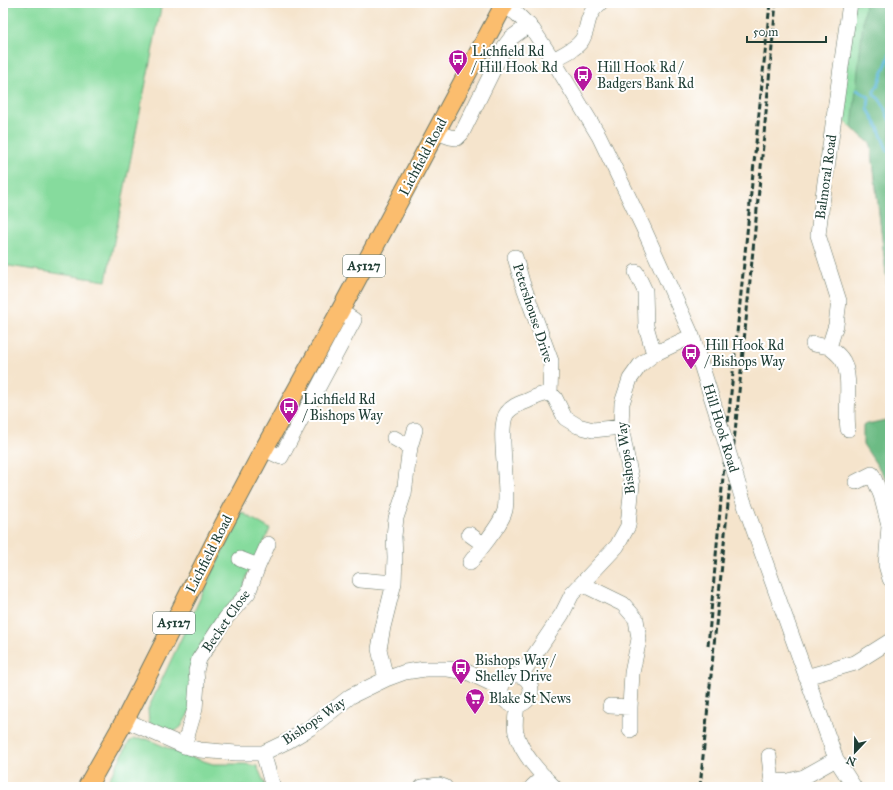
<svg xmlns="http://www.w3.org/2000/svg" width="893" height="790" font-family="'IM FELL Great Primer',serif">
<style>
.green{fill:#86db9d;stroke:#528c68}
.forest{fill:#6cbb84;stroke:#467c5c}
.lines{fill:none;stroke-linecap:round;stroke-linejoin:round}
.stream{stroke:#5bb8d9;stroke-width:3}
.minor-casing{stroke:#6a7769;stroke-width:16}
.major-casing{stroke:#6a7769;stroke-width:20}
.minor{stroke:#fff;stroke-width:15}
.major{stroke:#fbbd6e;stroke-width:18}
.rail{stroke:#1f3d34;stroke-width:3;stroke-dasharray:6 3;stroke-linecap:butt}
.minor-bridge-casing{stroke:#6a7769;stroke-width:16;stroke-linecap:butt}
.minor-bridge{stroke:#fff;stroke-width:15}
.labels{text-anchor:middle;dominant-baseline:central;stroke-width:4;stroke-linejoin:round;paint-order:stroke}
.shield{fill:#fff;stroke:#627771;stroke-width:1}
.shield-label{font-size:13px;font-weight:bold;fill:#1f3d34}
.poi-label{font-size:14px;fill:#1f3d34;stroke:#fff;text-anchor:start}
.street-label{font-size:14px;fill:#1f3d34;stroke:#fff}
</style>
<rect width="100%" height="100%" fill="#fff"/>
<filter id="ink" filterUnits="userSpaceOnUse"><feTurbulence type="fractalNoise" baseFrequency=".025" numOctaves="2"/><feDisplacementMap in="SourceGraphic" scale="8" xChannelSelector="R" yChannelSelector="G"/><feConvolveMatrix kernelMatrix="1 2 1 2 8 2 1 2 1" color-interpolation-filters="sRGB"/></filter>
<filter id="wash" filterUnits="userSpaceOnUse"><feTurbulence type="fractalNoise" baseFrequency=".012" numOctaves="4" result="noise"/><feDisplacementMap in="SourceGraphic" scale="16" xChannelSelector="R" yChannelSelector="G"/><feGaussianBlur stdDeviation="0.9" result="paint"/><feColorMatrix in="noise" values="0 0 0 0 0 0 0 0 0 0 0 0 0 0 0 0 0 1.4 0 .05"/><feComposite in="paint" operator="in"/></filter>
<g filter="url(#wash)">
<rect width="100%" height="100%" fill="#f5e4cc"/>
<path class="green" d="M3,3H162L106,281L3,265Z
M854,3H890V307L871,144L852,128L838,114Z
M241,512L270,529L257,557L249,570L242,591L218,617L190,711L181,727L174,732L162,730L149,722L148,709Z
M134,739H147L179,753L213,764H245L257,766L266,787H105L129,742Z"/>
<path class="forest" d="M865,3H890V307L871,144L852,128Z
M890,419V485L863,444V425Z"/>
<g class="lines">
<path class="stream" d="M890,54L878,85L874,91V95C884,100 885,112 890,121
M857,90L869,97L868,109L878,127L887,150L890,153"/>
</g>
</g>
<g filter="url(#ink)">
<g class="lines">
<defs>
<path id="minor" d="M498,3L516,13L533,30L553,60L599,136L643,227L692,336L719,421
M553,60C562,55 576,49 582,40C590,26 584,17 600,3
M436,132L450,137L457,138L462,133L505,46L511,38L529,25
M515,257L522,282L551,361L550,393
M636,272L645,291L646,326L654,354
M813,344L829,347
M848,429C845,410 852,378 843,361C840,355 834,351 829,347L836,325L839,301L818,235L820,218L850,3
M410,447L415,430
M264,449L281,457L354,320L340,311
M856,482L872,474L881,495L889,526L886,565L890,579
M742,497L836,759L854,787
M469,534L483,544
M470,563C479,550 502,524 505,510C510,487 496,427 507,413C512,406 519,404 527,401C535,397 542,394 550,393L555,398L565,418L578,426L593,430L621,427
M258,566L268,544
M360,580L394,583
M582,584L623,604L636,619L639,639L632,673L630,707
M501 690a15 15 0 1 1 30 0a15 15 0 1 1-30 0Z
M521,675L562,614L572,594L617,546L628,526L632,484L621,427L622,403L630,379L640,365L654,354L692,336
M806,677L855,663L890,641
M386,679L379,649L383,627L394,583L395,557L394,536L396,518L404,494L410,447L394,438
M517,705C516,714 514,724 516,733C522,754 539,772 554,787
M610,706L630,707V730
M125,720L184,746L200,750L236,753H263L288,741L310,728L351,696L386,679L405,672L425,669H448L467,672L501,688
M184,746L195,709L197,683L196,671L199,659L226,618L248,593L258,566L240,559
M263,753L273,787
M769,756L772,782L789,781L804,777L836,759
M422,787L439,785L445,787
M532,787L544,776"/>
<path id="major" d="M87,787L125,720L223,526L264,449L340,311L505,3"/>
</defs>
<use href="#minor" class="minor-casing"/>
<use href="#major" class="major-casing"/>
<use href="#minor" class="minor"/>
<use href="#major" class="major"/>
<path class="rail" d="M708,646L726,443L770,3
M700,787L759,189L776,3"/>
<defs>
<path id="minor-bridge" d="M719,421L742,497"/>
</defs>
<use href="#minor-bridge" class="minor-bridge-casing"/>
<use href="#minor-bridge" class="minor-bridge"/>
</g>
</g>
<defs>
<symbol id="bus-pin" viewBox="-11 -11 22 30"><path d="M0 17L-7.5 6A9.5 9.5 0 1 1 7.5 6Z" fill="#b5179e" stroke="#fff"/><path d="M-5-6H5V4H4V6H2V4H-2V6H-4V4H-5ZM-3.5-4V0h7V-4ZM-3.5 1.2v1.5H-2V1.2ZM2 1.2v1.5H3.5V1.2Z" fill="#fff"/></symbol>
<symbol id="supermarket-pin" viewBox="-11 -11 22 30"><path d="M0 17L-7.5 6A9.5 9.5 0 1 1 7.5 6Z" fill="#b5179e" stroke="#fff"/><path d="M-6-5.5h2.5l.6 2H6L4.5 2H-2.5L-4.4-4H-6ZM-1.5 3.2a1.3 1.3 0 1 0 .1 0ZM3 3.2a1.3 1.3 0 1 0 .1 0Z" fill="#fff"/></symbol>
</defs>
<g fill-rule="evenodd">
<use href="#bus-pin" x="447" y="48" width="22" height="30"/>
<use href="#bus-pin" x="572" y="64" width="22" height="30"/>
<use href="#bus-pin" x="680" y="342" width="22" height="30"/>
<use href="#bus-pin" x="278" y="396" width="22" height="30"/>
<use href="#bus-pin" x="450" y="657" width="22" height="30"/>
<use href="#supermarket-pin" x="464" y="687" width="22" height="30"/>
</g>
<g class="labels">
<g class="shield">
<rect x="343" y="255" width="42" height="22" rx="3"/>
<rect x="153" y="612" width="42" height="22" rx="3"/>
</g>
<g class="shield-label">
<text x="364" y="266">A5127</text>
<text x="174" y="623">A5127</text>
</g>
<g class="poi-label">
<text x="472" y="51">Lichfield Rd<tspan x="472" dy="16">/ Hill Hook Rd</tspan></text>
<text x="597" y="67">Hill Hook Rd /<tspan x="597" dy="16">Badgers Bank Rd</tspan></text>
<text x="705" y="345">Hill Hook Rd<tspan x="705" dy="16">/ Bishops Way</tspan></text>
<text x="303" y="399">Lichfield Rd<tspan x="303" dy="16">/ Bishops Way</tspan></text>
<text x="475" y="660">Bishops Way /<tspan x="475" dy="16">Shelley Drive</tspan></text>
<text x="489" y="698">Blake St News</text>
</g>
<g class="street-label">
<text transform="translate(423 157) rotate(-62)">Lichfield Road</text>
<text transform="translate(826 177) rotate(-82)">Balmoral Road</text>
<text transform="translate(533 313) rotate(72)">Petershouse Drive</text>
<text transform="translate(721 428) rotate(73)">Hill Hook Road</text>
<text transform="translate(626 458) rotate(-97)">Bishops Way</text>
<text transform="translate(209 554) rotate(-63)">Lichfield Road</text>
<text transform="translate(226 621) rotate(-55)">Becket Close</text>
<text transform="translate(314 721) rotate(-34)">Bishops Way</text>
</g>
</g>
<rect width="893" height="790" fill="none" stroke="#fff" stroke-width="16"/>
<g transform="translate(855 752) rotate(202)" stroke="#ffffff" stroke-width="3" paint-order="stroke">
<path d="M0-3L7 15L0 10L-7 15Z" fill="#1f3d34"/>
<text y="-6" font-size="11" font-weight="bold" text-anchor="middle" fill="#1f3d34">N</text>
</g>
<path d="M747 36v6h79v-6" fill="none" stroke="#1f3d34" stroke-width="2"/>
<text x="753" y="36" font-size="12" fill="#1f3d34" stroke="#ffffff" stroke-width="3" paint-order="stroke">50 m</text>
</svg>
